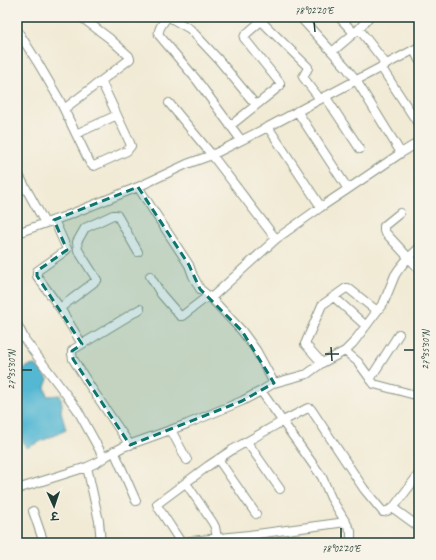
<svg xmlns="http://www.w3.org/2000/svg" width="436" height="560" font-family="Caveat,'Playpen Sans Deva',sans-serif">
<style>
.water{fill:#55b8d3;stroke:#3a7a84}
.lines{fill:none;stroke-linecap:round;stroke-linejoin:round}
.minor-casing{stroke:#889484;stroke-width:10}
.minor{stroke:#fff;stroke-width:8}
.marked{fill:#0f766e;fill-opacity:0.2;stroke:#0f766e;stroke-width:3;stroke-dasharray:8 5;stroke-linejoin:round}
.ticks{fill:none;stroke:#1f3d34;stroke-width:1.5}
.neatline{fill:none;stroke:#1f3d34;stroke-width:1.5}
.ticks-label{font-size:10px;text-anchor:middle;fill:#1f3d34}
</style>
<rect width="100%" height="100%" fill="#f7f3e8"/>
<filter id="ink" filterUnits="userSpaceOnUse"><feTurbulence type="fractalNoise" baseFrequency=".025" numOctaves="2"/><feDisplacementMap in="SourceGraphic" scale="8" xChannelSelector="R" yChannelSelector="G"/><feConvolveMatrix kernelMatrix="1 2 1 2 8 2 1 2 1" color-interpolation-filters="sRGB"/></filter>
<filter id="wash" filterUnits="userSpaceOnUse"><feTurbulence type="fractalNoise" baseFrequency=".012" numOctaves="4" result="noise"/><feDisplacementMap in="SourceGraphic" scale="16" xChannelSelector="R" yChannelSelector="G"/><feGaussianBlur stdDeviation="0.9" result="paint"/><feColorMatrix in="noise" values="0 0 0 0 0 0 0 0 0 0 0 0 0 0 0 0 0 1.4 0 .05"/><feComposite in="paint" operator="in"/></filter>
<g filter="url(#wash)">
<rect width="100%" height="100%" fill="#f1ead5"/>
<path class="water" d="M36,365L48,379L45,387L47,396L60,395L62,404L61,412L66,430L26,448L17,426V371L29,366Z"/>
</g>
<g filter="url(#ink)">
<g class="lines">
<defs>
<path id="minor" d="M167,17C164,22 157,29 159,35L196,79L241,140
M169,17L190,29L218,59L256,105
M300,17L346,67L356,80L401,153
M339,17L354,33
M258,18L308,67V68L303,77L320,99
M359,29L386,64
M17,30L38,63L59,99L90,163L92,165L94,166L127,151L131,146L130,143L101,81
M414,50L419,60
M332,52L359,29L369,17
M381,67L419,125
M325,96L360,149
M169,103L212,155L276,239
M64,109L130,59L129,56L109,38L81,17
M297,111L348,189
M230,126L280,86V83L244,38L245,35L261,21
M268,127L321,207
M76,134L117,115
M17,172L45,223
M138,187L189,265L193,276L200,289L211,298L242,331L256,350L274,383
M400,213L384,226V231L419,269
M54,220L67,249L64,252L37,271V276L60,308L82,344
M17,233L66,216L138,187L187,164L212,155L268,127L419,47
M150,276L161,294L180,316H182L208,296
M334,297L366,326
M211,298L276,239L321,207L348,189L401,153L419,142
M60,308L97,280L78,250L77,242L85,228L113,215H117L138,252
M17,324L25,340L77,409L104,458
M345,351L358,362L374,384L419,396
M322,363L305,344L322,305L346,288H348L377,311
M370,379L399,334
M261,391L322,477L331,498L351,531V537L349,543
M171,430L187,460
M247,442L280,489
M130,445L90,386L73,359L72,354V351L74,349L140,309
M114,451L136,501
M218,459L256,514
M87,467L99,521L101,543
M186,483L213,523L215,527L217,538
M17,489L87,467L98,462L108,455L123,447L187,424L242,401L261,391L274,383L307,374L322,363L345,351L353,343L384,302L395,275C401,265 410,256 419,248
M393,508L419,527
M33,511L44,543
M346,522L249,535L182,542L180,541L158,507L157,504L208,466L232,450L283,421L308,408L311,409L364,489L383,512L387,511L393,508L419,474"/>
</defs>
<use href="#minor" class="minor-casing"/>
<use href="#minor" class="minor"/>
</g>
</g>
<path class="marked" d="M138,187L189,265L200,289L242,331L274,383L242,401L130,445L73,359L72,351L82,344L37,276V271L67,250L54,220Z"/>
<path class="ticks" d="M314,22L315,32M331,347L332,361M404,350H414M325,354H339M22,370H32M341,528V538"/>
<rect width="436" height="560" fill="none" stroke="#f7f3e8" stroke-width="44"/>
<g transform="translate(54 506) rotate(177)" stroke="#f7f3e8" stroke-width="3" paint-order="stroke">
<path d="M0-3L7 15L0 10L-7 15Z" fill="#1f3d34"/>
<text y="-6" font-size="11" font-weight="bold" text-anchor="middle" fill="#1f3d34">उ</text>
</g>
<rect x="22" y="22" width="392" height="516" class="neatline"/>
<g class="ticks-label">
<text x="314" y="14">78°02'20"E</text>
<text transform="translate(425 350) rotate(-90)" y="4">27°35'30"N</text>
<text transform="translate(11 370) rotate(-90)" y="4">27°35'30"N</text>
<text x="341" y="552">78°02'20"E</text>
</g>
</svg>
